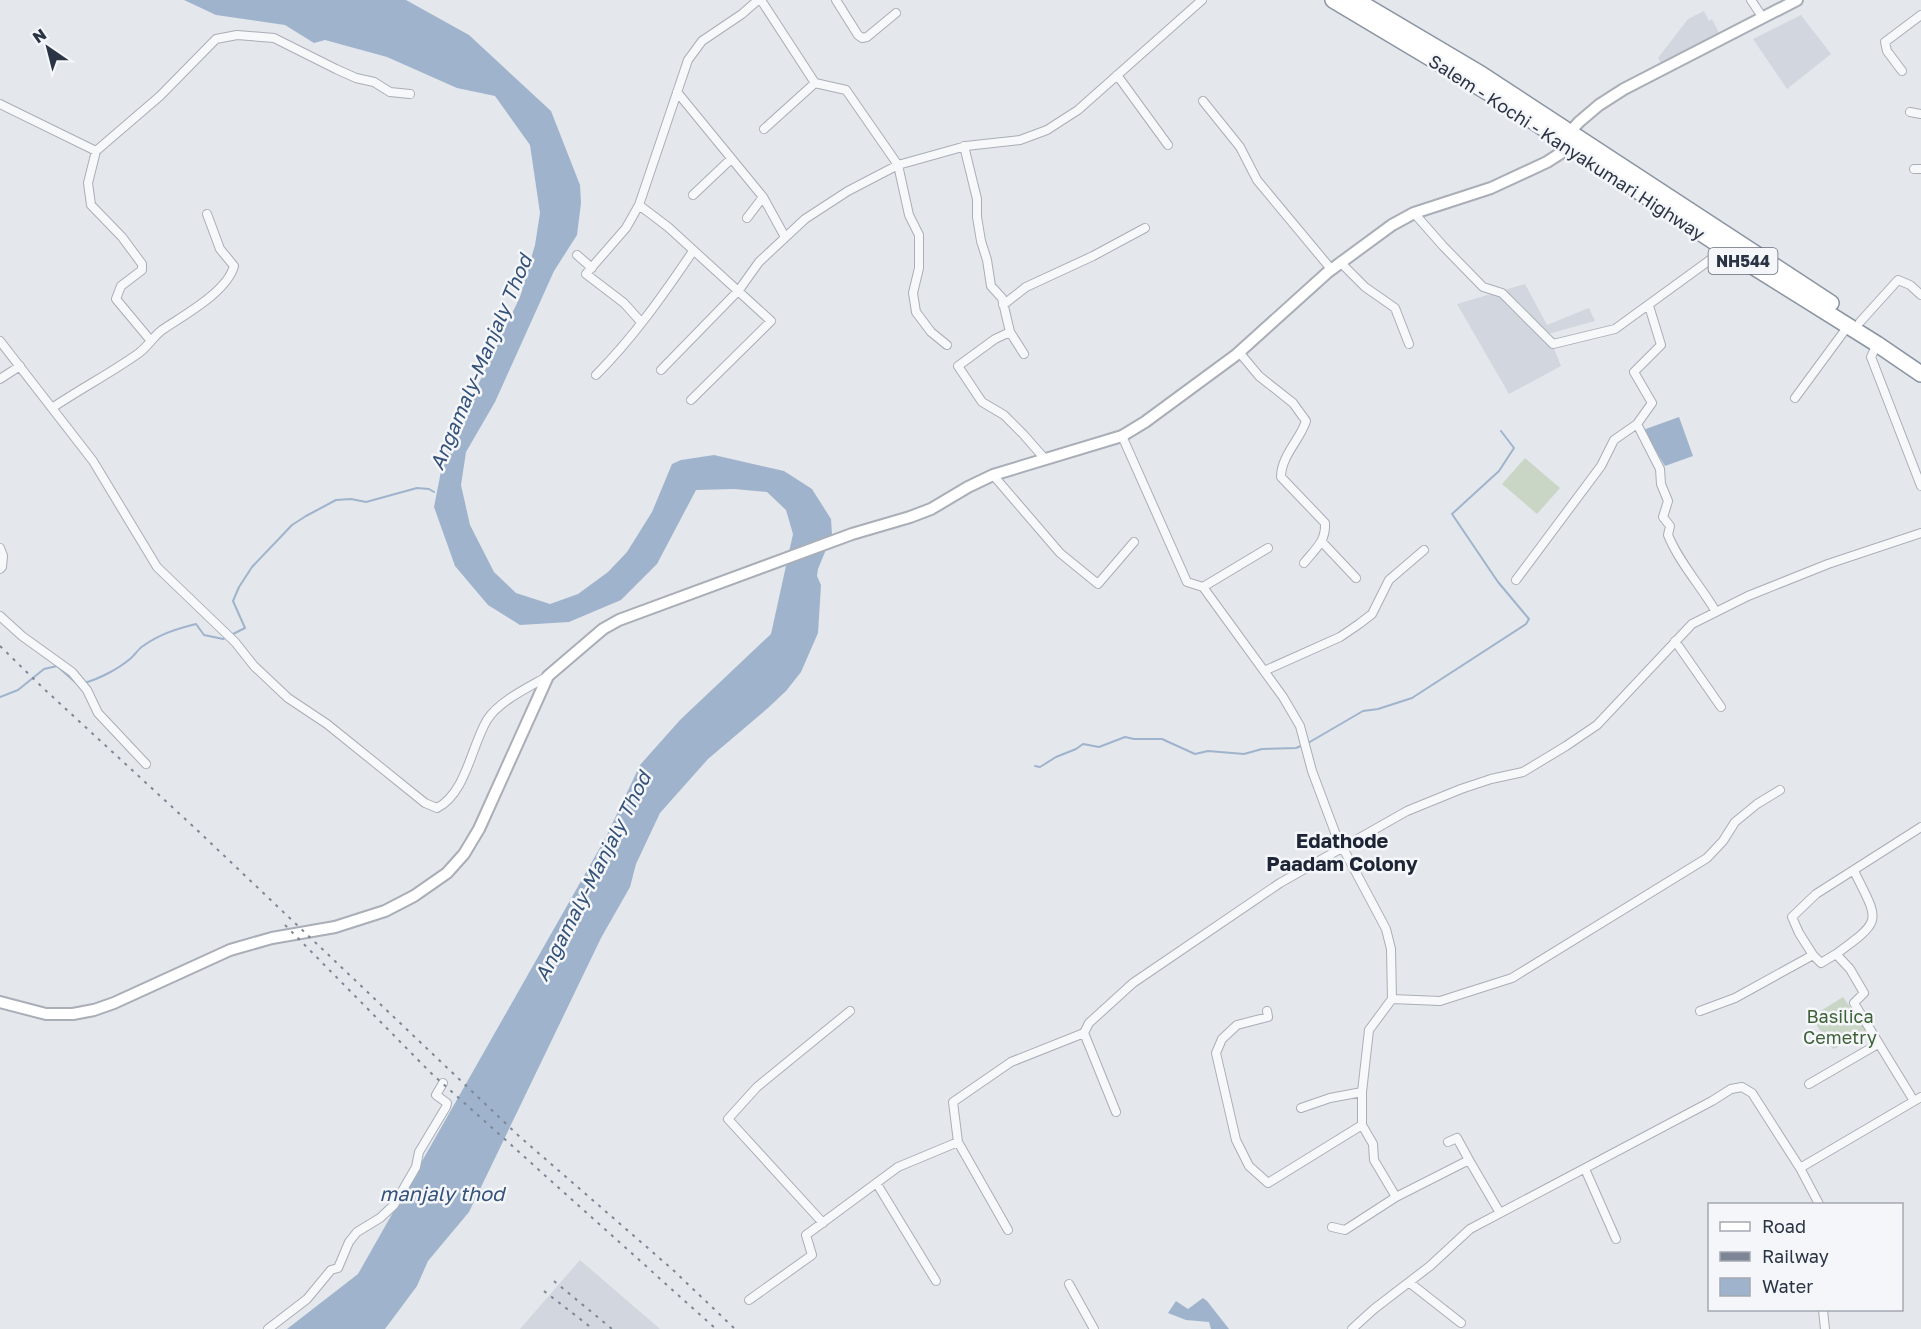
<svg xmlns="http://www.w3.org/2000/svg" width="1921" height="1329" font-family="'Golos Text',sans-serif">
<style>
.built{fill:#d2d6de}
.green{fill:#c9d6c5}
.water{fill:#9fb4cc}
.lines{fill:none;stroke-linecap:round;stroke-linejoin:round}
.stream{stroke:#9fb4cc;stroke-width:2}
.street-casing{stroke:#a9aeb7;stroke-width:10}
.secondary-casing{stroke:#a9aeb7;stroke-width:14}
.highway-casing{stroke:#8b94a3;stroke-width:18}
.street{stroke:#f7f8fa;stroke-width:8}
.secondary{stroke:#fff;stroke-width:10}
.highway{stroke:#fff;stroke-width:15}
.rail{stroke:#7d8696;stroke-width:2;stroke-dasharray:3 6;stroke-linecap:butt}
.labels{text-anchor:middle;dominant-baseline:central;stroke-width:5;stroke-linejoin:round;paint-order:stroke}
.shield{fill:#f4f6f9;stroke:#676e7b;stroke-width:1.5}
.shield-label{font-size:16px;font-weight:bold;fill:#2b3445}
.street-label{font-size:18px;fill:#2b3445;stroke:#f4f6f9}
.park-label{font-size:18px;fill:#3f6138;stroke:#f4f6f9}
.water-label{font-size:20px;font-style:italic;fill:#34527a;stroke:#f4f6f9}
.neighbourhood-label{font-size:20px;font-weight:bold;fill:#1d2536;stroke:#f4f6f9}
</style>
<rect width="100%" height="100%" fill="#e4e7ec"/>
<path class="built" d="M1704,11L1709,21L1712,19L1720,35L1661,63L1658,58L1688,19Z
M1801,15L1831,54L1787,89L1753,39Z
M1525,284L1547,325L1589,308L1595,321L1548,334L1561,366L1509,394L1457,304Z
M580,1260L660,1329H520Z"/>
<path class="green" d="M1525,458L1560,488L1537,514L1502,484Z
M1843,997L1869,1035L1833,1049L1811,1017Z"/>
<path class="water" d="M184,0H406L469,35L551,111L580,185L581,203L577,235L554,271L495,402L466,452L461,485L470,525L494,572L516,593L550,604L578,594L608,572L627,552L652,512L672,464L681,460L714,455L784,471L812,489L831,519L832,535L818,569L817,576L821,585L818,633L801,672L786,691L768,708L708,759L660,813L636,864L630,887L601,938L469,1212L428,1261L417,1286L385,1329H287L358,1274L606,837L640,765L680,720L771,634L793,534L786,510L767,492L734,489L696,490L657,564L621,600L569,622L520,625L488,605L455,566L434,507L444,456L520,297L535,245L540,213L530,145L495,96L457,88L387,57L325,40L314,43L285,25L216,15Z
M1679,417L1693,456L1665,466L1643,430Z
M1203,1298L1207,1301L1229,1329H1211L1209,1322L1186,1320L1168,1313L1176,1301L1188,1309Z"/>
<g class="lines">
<path class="stream" d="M84,683C99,679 118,669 130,659C135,655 138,649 143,646C160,634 176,629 196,624L204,635L223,639L245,628L233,601L239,587L252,567L292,525L306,516L336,500L351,499L366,502L417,488L429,489L434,492
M0,697L18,690L44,669L57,666L75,682H78
M1308,743L1363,711L1378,709L1412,698L1526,624L1529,619L1498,582L1452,514L1499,471L1514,448L1501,431
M1035,766L1040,767L1056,757L1076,749L1083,744L1099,747L1125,737L1134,739H1162L1195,754L1208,751L1244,754L1262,749L1296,748L1303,745"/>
<defs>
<path id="street" d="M761,0L815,83
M836,0L858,35L862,38L867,37L896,13
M1751,0L1763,18
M1902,71L1887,51L1885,42L1921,15
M1117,75L1168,145
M677,92L763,197L747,218
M1203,101L1240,147L1257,180L1331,269
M0,104L96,151
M1910,112L1921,114
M764,129L815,83L846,90L898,165L909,215L919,235V268L913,293L916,312L931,332L947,345
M964,146L977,199V217L981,241L987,260L991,286L1002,298L1010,332L1024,354
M1914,169H1921
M693,195L731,159
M763,197L785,237
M639,205L668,227L771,321L691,400
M1414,213L1443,246L1483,287L1502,293L1553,344L1615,329L1725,249
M577,255L592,268
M1340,262L1365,287L1395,308L1409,344
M1003,305L1026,287L1093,256L1145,228
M1649,306L1661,345L1634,372L1652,403L1637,424L1660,469L1661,484L1668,501L1663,517L1670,526L1668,535C1680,564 1701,586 1716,612
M641,322L624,303L586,274L626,228L639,205L688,60L702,41L742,14L758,0
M1860,322L1898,280L1910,285L1921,295
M1010,332L995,339L958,366L982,402L1004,415L1023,434L1045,459
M0,341L93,461L157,567L235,642L254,666L288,698L327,724L425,803L437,808C466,793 471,747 487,720C499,701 529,687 548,676
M151,341L116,299L121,286L142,270V264L122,237L91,205L88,183L96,151L160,96L216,39L237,35L274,38L336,69L356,78L374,82L390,92L410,94
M1877,344L1871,357L1921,486
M1239,352L1259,376L1293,403L1306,421C1300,440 1281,456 1281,477L1325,523C1326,542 1315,549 1304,563
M661,370L739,290L759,262L805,219L848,191L898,165L966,146L1020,140L1047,130L1078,110L1202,0
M596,375C633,338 664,294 693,251
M0,379L20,366
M1795,398L1848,326
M52,408C80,389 111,373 139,353C148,346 154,336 162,330C184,315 227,292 234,266L220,249L207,214
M1122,436L1187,582L1203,587L1283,697L1300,726L1312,771L1336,835L1386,929L1391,949L1392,999L1369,1030L1362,1092V1125
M993,475L1060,553L1098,584L1134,542
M1322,542L1356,578
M0,548L3,556L2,567L0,569
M1516,580L1601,466L1614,440L1637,424
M1203,587L1268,548
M0,616L22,636L72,672L87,690L98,713L146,764
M1675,641L1721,707
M1264,671L1340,637L1359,624L1372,614L1389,580L1424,550
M1836,954C1884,919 1879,922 1854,871
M1813,955L1821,963L1836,954L1850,969L1864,993L1854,1003L1914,1101
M1392,999L1440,1001L1512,978L1707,858L1723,841L1735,822L1757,804L1780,790
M1267,1011L1268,1017L1237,1025L1222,1039L1216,1053L1236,1140L1249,1166L1268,1183L1362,1125L1373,1144L1374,1160L1396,1197L1469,1160L1500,1213
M1700,1011L1735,998L1813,955L1799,933L1792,917L1816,894L1921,827
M1084,1033L1116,1112
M1809,1084L1878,1044
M1301,1108L1330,1098L1362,1092
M958,1142L1008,1230
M1448,1142L1457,1138L1469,1160
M1585,1169L1616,1239
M877,1184L936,1281
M1819,1204L1800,1168L1921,1097
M823,1223L728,1119L757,1087L850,1011
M1332,1227L1345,1230L1396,1197
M1410,1283L1461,1323
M1069,1284L1094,1329
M749,1300L812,1255L806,1235L898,1167L958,1142L953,1102L1011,1062L1084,1033L1089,1023L1133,983L1280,883L1407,811L1461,789L1491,779L1523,772L1566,746L1597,725L1692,624L1748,596L1828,564L1921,533
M1823,1310L1825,1329
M268,1329L307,1299L331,1270L338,1268L349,1242L357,1232L380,1218L394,1205L416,1167L419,1152L446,1107L447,1103L436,1095L443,1083
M1352,1329L1374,1309L1430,1266L1470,1229L1712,1101L1731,1089L1742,1087L1752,1093L1800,1168"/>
<path id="secondary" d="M0,1002L46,1014H73L94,1010L114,1003L230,950L272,938L335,927L385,911L414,896L447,873L464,854L479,829L548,676L603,629L619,620L852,534L910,517L931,509L968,487L993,475L1122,436L1145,422L1236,355L1328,272L1392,225L1414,213L1491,188L1547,162L1561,153L1567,146L1569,133L1579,122L1599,105L1624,89L1797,0"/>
<path id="highway" d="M1333,0L1504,102L1725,249L1877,344L1921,374
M1356,0L1481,74L1831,303"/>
</defs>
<use href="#street" class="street-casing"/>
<use href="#secondary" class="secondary-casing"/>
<use href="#highway" class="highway-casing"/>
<use href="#street" class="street"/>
<use href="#secondary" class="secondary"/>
<use href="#highway" class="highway"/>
<path class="rail" d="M0,646L42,687L196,829L520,1137L672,1269L735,1329
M285,925L431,1073L716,1329
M554,1281L612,1329
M544,1291L593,1329"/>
</g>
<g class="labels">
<rect class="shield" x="1708.5" y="248" width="69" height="26" rx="4.5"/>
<g class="shield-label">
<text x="1743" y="261">NH544</text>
</g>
<g class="street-label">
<text transform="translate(1567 147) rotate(33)">Salem - Kochi - Kanyakumari Highway</text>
</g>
<g class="park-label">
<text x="1840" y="1016">Basilica<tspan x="1840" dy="21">Cemetry</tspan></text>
</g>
<g class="water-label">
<text transform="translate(480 362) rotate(-67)">Angamaly-Manjaly Thod</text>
<text transform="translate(592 876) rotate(-63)">Angamaly-Manjaly Thod</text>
<text x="442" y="1193">manjaly thod</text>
</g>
<g class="neighbourhood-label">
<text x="1342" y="840">Edathode<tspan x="1342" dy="23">Paadam Colony</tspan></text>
</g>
</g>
<rect x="1708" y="1203" width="195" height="108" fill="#f4f6f9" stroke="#a4a8b1" stroke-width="1.5"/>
<rect x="1720" y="1222" width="30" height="9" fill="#ffffff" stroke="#a4a8b1" stroke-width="1.5"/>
<text x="1762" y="1233" font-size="18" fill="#2b3445">Road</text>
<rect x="1720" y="1252" width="30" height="9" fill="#7d8696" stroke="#a4a8b1" stroke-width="1.5"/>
<text x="1762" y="1263" font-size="18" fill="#2b3445">Railway</text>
<rect x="1720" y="1278" width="30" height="18" fill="#9fb4cc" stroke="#a4a8b1" stroke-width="1.5"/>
<text x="1762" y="1293" font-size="18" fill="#2b3445">Water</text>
<g transform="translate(48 48) rotate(325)" stroke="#f4f6f9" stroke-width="4.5" paint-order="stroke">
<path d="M0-4.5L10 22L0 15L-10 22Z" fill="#2b3445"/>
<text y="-9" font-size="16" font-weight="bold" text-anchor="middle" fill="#2b3445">N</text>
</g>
</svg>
